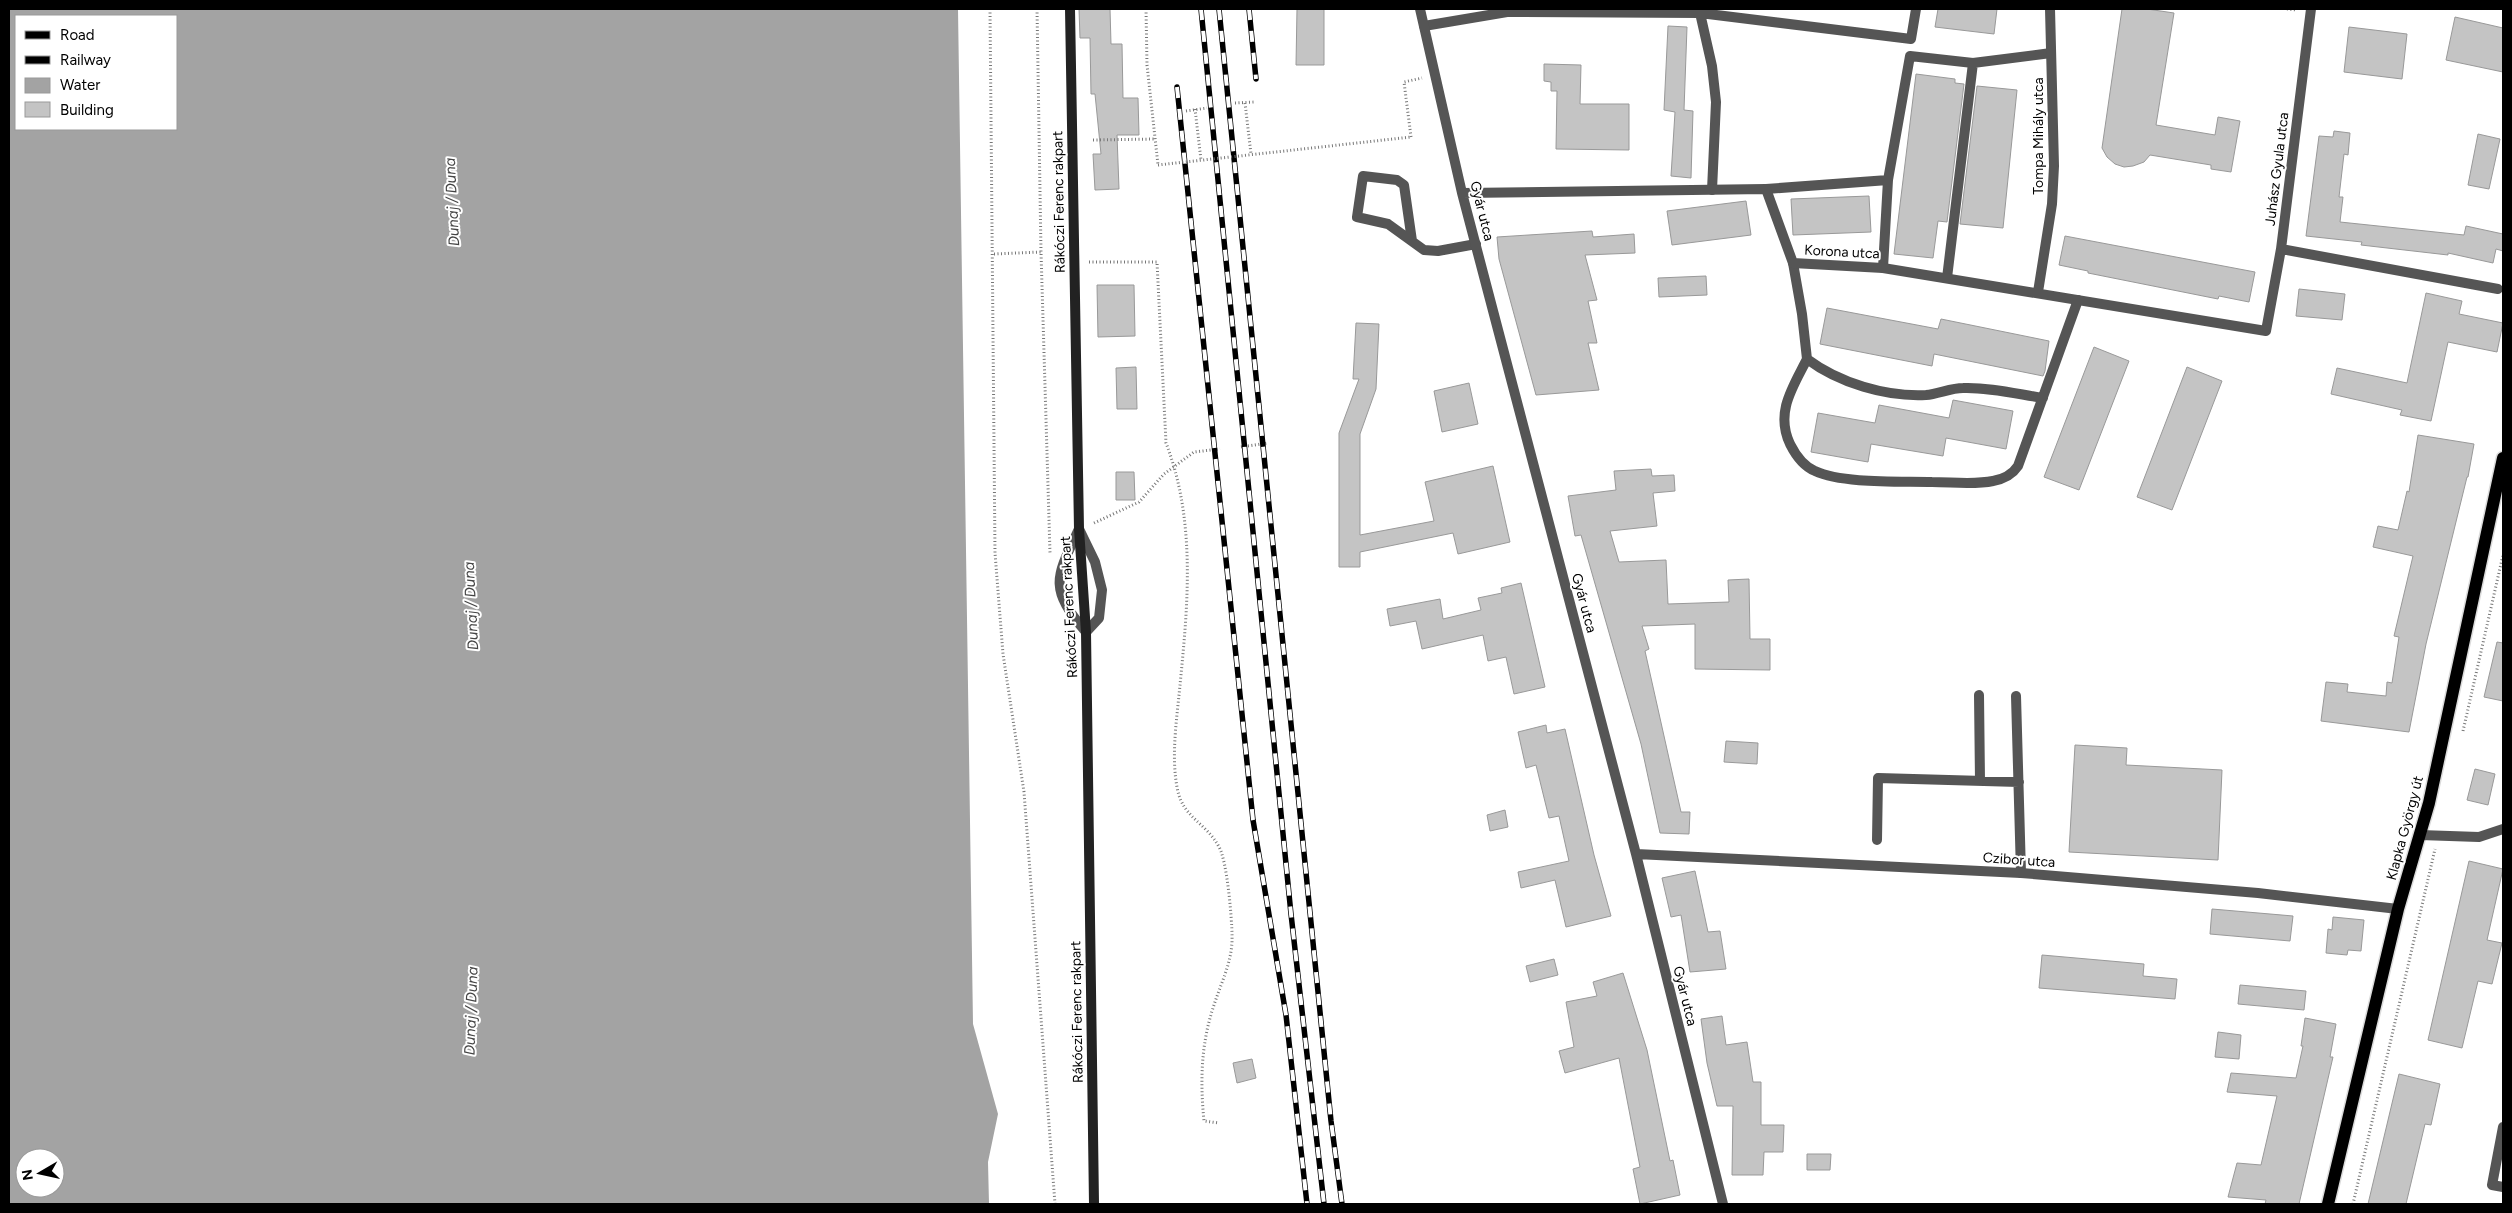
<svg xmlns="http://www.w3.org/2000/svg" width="2512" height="1213" font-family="Figtree,sans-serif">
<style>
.water{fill:#a3a3a3;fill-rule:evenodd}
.building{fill:#c4c4c4;stroke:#999}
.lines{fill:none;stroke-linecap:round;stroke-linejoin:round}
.primary-casing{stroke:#dbdbdb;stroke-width:15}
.path{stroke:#777;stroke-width:3;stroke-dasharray:1 2.5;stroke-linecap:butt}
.lane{stroke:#555;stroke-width:10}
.street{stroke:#555;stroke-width:10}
.secondary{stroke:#222;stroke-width:10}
.primary{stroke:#000;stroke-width:12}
.rail-casing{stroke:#000;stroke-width:5.5}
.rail{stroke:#fff;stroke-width:4;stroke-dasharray:11;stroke-linecap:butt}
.path-bridge{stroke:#777;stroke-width:3;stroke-dasharray:1 2.5;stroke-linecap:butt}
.labels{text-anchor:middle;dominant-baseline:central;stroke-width:4;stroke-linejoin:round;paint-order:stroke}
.street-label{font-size:14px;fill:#000;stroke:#fff}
.water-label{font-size:15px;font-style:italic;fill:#444;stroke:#fff}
</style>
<rect width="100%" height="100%" fill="#fff"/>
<path class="water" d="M9,9H958L973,1024L998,1114L988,1162L989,1204H9ZM16,16H176V129H16ZM25,1158H55V1188H25Z"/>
<path class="building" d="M1079,9H1110L1111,44H1122L1123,98H1138L1139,135H1117L1119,189L1095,190L1093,154H1101L1095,94H1091L1090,38H1080Z
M1297,9H1324V65H1296Z
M1938,9H1997L1994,34L1935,27Z
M2122,9H2147L2174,13L2156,125L2215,135L2218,117L2240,121L2231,172L2211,169V165L2150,155L2144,162L2133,166L2124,167L2115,164L2107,157L2102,148Z
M2455,17L2503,28V72L2446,60Z
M1668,26L1687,27L1684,110L1693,111L1691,178L1671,176L1675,112L1664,110Z
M2349,27L2407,34L2402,79L2344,72Z
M1544,64L1581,65L1580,104H1629V150L1556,149L1557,91H1551V82L1544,81Z
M1916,74L1955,79V83L1964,84L1947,222L1938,221L1933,258L1894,254Z
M1977,86L2017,90L2003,228L1960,224Z
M2334,131L2350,133L2348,155L2344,154L2339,197H2343L2340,222L2464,235L2466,226L2503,234V251L2496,249L2493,263L2448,253V255L2361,245L2362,242L2306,236L2319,136L2333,137Z
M2478,134L2500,139L2489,189L2468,185Z
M1869,196L1871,232L1793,235L1791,199Z
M1746,201L1751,235L1672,245L1667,211Z
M1592,231L1593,237L1634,234L1635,253L1585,255L1597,300L1588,301L1597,343H1588L1599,390L1536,395L1499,259L1497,237Z
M2065,236L2255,272L2249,302L2219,296L2218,299L2088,273V271L2059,265Z
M1706,276L1707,295L1659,297L1658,278Z
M1097,285H1134L1135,336L1098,337Z
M2299,289L2345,294L2342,320L2296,316Z
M2426,293L2462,301L2459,314L2503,323L2497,352L2448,342L2431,421L2400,415L2402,410L2331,394L2337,368L2407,383Z
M1827,308L1938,329L1941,319L2049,341L2045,371L2043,376L1934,354L1932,366L1820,344Z
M1356,323L1379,324L1376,389L1360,434V535L1434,521L1425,482L1493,466L1510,542L1458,554L1453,533L1360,552V567H1339V433L1359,379H1353Z
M2094,347L2129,361L2079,490L2044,477Z
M1136,367L1137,409H1117L1116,368Z
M2187,367L2222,381L2172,510L2137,497Z
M1469,383L1478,424L1442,432L1434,391Z
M1953,400L2013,411L2006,449L1946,438L1943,456L1871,444L1868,462L1811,452L1818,413L1875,423L1879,405L1949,418Z
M2418,435L2474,444L2468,477H2467L2426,644L2409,732L2321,721L2326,682L2348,684L2347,692L2386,696L2387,682L2392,683L2399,637L2394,636L2413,556L2373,547L2378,526L2398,530L2407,491L2409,492Z
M1651,469L1652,476L1674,475L1675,491L1653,493L1657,526L1610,531L1619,562L1666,560L1668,604L1729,602L1728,580L1749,579L1750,639H1770V670L1695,669V624L1642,626L1649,649L1645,651L1681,812H1690L1689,834L1660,833L1641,744L1581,535L1575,536L1568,496L1616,490L1614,471Z
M1116,472H1134L1135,500H1116Z
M1521,583L1545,687L1514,694L1506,657L1488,661L1483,635L1422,649L1416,621L1390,626L1387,609L1440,599L1443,619L1481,610L1478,598L1502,593L1501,588Z
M2497,642L2503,643V701L2484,697Z
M1546,725L1547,733L1565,729L1594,855L1611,916L1566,927L1555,880L1521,888L1518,872L1569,861L1559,816L1549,818L1536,765L1526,768L1518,732Z
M1726,741L1758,743L1757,764L1724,762Z
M2075,745L2127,748L2126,765L2222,770L2218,860L2069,852Z
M2475,769L2495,774L2488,805L2467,800Z
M1505,810L1508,827L1490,831L1487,815Z
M2469,861L2503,869L2487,940L2502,943L2492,984L2478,981L2462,1048L2428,1040Z
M1695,871L1708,932L1720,931L1726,969L1690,972L1681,915L1671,917L1662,878Z
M2212,909L2293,916L2290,941L2210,934Z
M2333,917L2364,920L2361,951L2348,950L2347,955L2326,953L2328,929L2332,930Z
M2042,955L2144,964L2143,976L2177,979L2175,999L2039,988Z
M1554,959L1558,975L1530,982L1526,966Z
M1623,973L1647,1050L1670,1161L1673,1160L1680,1195L1640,1204L1633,1169L1640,1167L1619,1058L1565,1073L1559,1051L1574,1047L1566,1002L1597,996L1593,982Z
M2240,985L2306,991L2304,1010L2238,1004Z
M1722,1016L1726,1045L1747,1042L1753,1082H1761V1125H1784L1783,1152H1764L1763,1175H1732L1733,1106H1717L1707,1063L1701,1019Z
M2305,1018L2336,1024L2330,1057H2333L2299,1204H2265L2266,1200L2228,1197L2237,1163L2261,1165L2277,1096L2227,1092L2231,1073L2296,1078L2303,1046H2301Z
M2218,1032L2241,1035L2239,1059L2215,1057Z
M1252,1059L1256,1078L1237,1083L1233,1063Z
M2399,1074L2440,1084L2431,1125L2425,1124L2406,1204H2368Z
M1807,1154H1831L1830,1170H1807Z"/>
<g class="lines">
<defs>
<path id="primary" d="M2328,1204L2398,909L2429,803L2503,458"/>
</defs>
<use href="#primary" class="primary-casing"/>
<path class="path" d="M990,9L995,553L1003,654L1024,792L1055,1204
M1037,9L1041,252L1050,553
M1146,9L1147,65L1158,165
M2287,9L2296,10
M1235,103L1255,102
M1245,103L1251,154
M1195,109L1201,160
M1186,111L1207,108
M1411,137L1404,82L1422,78
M1093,140L1155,139
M994,254L1041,252
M1089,262H1157L1166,443C1196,521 1188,604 1180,685C1177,718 1171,754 1177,787C1182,818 1206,822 1219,847C1227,860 1232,919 1232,936C1233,960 1221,983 1214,1005C1201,1043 1200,1081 1204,1121L1219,1123
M1241,447L1268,443
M1094,523L1139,502L1164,474L1194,452L1220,449
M2463,731L2503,555
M2353,1204L2435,849"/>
<path class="lane" d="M1700,13L1712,66L1716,102L1712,190
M1424,26L1507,12L1700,13L1911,39L1916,9
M1766,189L1888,180
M1412,241L1404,185L1397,180L1363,176L1357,217L1388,224L1424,250L1438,251L1476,244
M1793,263L1802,314L1807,359C1839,383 1886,397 1926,395C1938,394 1951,388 1963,388C1989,387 2017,394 2043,398
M1883,268L1888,180L1910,56L1973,63L2051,53
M1947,278L1973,63
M1807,359C1793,387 1775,412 1790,444C1796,456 1803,466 1815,471C1843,484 1901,481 1932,482C1952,482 1974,485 1993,481C2004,479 2012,475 2018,466L2078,300
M1079,529L1095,562L1102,590L1099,618L1086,632C1048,588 1056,577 1079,529Z
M1979,695L1980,781
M2016,696L2021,873
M1877,840L1878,778L2019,782"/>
<path class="street" d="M1420,9L1462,193L1636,854L1723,1204
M1462,193L1766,189L1793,263L1883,268L2266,331L2281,249L2311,9
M2281,249L2498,289
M2038,292L2052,204L2054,166L2050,9
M2420,835L2479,837L2503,829
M1636,854L2021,873L2258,893L2398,909
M2503,1127L2492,1185L2503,1187"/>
<path class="secondary" d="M1070,9L1079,529L1086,632L1094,1204"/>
<use href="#primary" class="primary"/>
<defs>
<path id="rail" d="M1201,9L1291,914L1324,1204
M1219,9L1331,1121L1342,1204
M1249,9L1256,79
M1177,87L1253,820L1286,1015L1307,1204"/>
</defs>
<use href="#rail" class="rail-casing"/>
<use href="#rail" class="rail"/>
<path class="path-bridge" d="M1158,165L1411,137"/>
</g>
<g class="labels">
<g class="street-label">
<text transform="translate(2038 136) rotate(-90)">Tompa Mihály utca</text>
<text transform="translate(2277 169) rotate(-83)">Juhász Gyula utca</text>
<text transform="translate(1059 202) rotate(-91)">Rákóczi Ferenc rakpart</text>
<text transform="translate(1482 211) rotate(76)">Gyár utca</text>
<text transform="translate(1842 252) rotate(3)">Korona utca</text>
<text transform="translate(1584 603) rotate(75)">Gyár utca</text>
<text transform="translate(1069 607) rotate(-93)">Rákóczi Ferenc rakpart</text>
<text transform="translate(2405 828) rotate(-75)">Klapka György út</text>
<text transform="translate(2019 860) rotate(4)">Czibor utca</text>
<text transform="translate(1685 996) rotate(76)">Gyár utca</text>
<text transform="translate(1077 1012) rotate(-91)">Rákóczi Ferenc rakpart</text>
</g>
<g class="water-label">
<text transform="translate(452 202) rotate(-93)">Dunaj / Duna</text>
<text transform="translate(471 606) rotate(-93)">Dunaj / Duna</text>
<text transform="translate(471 1011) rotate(-88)">Dunaj / Duna</text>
</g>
</g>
<rect width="2512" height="1213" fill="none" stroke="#000000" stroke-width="20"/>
<rect x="15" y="15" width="162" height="115" fill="#ffffff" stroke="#999999"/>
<rect x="25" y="31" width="25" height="8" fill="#000000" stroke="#999999"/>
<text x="60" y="40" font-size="15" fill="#000000">Road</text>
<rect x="25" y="56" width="25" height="8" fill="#000000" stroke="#999999"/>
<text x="60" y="65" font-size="15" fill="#000000">Railway</text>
<rect x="25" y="78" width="25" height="15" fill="#a3a3a3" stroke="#999999"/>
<text x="60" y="90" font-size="15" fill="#000000">Water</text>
<rect x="25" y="102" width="25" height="15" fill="#c4c4c4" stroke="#999999"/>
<text x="60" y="115" font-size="15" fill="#000000">Building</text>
<g transform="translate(40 1173) rotate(261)"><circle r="24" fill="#ffffff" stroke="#999999"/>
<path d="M0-4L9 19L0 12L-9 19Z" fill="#000000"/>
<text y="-8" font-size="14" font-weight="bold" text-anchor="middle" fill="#000000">N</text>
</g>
</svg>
